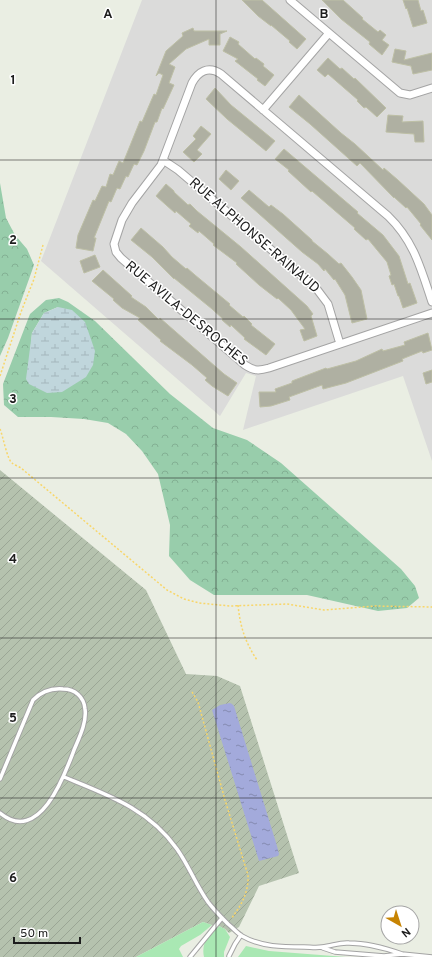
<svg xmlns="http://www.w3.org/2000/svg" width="432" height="957" font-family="Overpass,sans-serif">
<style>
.residential{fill:#dbdbda}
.construction{fill:url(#construction-furrows)}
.grass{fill:#a9e8b3}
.forest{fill:url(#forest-crowns);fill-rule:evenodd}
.wetland{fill:url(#wetland-marsh)}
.water{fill:url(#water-ripples)}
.building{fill:#afb0a2;stroke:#bdbfa5}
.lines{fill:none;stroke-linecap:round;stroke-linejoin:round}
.lane-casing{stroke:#a4a4a4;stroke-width:5.5}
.street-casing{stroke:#a4a4a4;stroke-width:9}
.path{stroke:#f8d66a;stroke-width:1.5;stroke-dasharray:2 2;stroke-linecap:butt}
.lane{stroke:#fff;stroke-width:3.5}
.street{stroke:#fff;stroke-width:7}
.grid{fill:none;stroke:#1d1d1d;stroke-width:1;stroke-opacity:0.55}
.labels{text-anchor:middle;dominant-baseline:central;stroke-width:3;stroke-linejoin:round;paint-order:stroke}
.street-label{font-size:14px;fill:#1d1d1d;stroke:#fff}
.grid-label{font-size:13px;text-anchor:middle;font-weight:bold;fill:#1d1d1d;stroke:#fff;stroke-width:3;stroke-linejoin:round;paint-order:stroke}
</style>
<defs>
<pattern id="construction-furrows" width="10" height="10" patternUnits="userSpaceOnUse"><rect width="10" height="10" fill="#b5c2ae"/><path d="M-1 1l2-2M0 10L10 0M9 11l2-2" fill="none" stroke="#9ba695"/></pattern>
<pattern id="forest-crowns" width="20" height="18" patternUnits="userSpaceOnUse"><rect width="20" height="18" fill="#98cdab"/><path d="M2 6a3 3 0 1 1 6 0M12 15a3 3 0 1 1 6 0" fill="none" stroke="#83b093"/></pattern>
<pattern id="wetland-marsh" width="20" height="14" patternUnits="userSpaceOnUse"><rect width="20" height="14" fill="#c0d6dc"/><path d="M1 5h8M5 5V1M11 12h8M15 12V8" fill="none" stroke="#a5b7bc"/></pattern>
<pattern id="water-ripples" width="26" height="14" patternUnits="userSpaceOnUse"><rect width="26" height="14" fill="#a3aadb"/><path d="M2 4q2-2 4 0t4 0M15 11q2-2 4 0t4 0" fill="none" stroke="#848ab1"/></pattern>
</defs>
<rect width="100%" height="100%" fill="#eaeee3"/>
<path class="residential" d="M142,0H432V461L403,376L243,430L256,376L246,373L220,416L41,261Z"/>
<path class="construction" d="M0,470L146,590L186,674L217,676L240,686L299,873L259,886L239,927L229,933L225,929L219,926L217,927L203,922L136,957H0Z"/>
<path class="grass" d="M203,922L212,925L200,935L181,946L179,949L183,957H136Z
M219,926L225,929L230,937L224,952V957H204C201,944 208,933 219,926Z
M246,946L269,951L346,957H238Z"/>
<path class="forest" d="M0,183L6,218L15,235L27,249L34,265L8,338L0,356Z
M59,298L68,302L95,321L170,394L213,428L247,440L281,463L401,569L415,586L419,598L407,608L378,611L307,595H214L190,580L169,556L170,525L158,474L142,451L126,434L108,423L84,419L51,417H18L4,405L3,384L30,314L46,300ZM58,307L30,354L32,333L44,313Z"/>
<path class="wetland" d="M58,307L72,310L85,322L95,351L93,365L86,377L62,392L47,393L29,384L26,379L32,333L44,313Z"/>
<path class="water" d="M230,703L232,704L234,706L277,846L279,854L278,856L259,861L212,710L220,705Z"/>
<path class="building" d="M242,0H262L306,39L297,49L289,42L290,41L271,25V26L258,16Z
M322,0H343L363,18L362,19L378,32L380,30L386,35L382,40L389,45L382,55L369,44L370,42L341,19Z
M403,0H418L421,11L423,10L427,23L413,27L407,8L406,9Z
M193,28L194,31H227L220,34V45H209V39L186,49L169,64L175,67L169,83L174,85L163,109L162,108L157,122H155L144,151L137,165L134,164L128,177L126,176L120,189L117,188L111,202L109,201L94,238H96L93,251L76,248L78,235L93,200L95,201L102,186L106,187L110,174L113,175L119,161L123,163L140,121L142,122L154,94L156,95L163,75L159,73L156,76L166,51L183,36L182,33Z
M230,37L239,42L238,44L255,59L256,58L264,64L263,66L274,75L265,86L257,80L258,79L235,61L238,59L223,51Z
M395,49L406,51L404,60L432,53V70L413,74L411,66L392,62Z
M328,58L340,69L342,68L354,79L355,78L386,108L377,117L366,107L364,108L357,101L358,100L328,74L325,77L317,70Z
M215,88L231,105L275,141L266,151L227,119L206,99Z
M299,95L341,133L355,144L383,170L384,168L398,180L424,204L432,215V240L420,225L421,224L407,207L406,208L394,197V198L360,163L357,166L310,124L289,107Z
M388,115L403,116L402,122L423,121L424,142H415L414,134L386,132Z
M201,126L211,134L197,150L202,154L194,162L183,152L196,139L193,136Z
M284,149L358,212L357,213L383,235L399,256L408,284L410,283L417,303L403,308L399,296H398L394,284L392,285L389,276L391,275L387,262L368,239L366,240L354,229L355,228L312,191L311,192L288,171L289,170L275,159Z
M226,170L239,181L231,190L219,179Z
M166,184L174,191V192L188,205L190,204L197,211L241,247L307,306L313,314L311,316L317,336L304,341L300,330L305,329L291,310L278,298L277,299L259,285L236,264L237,263L213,245L214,244L199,231L198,233L189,226L191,224L176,211L175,213L156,196Z
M249,190L269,207L271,205L283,214L312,240V241L328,254L339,264L341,263L352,277L361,290L367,319L352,323L345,295L335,279L334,280L325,269L324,271L318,264L302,252L241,198Z
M141,228L163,247L172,257L186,269L187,268L195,275L230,304L229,305L243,317L244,316L252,324L251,325L275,344L266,355L244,339L245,338L231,325L230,327L222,320L223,319L212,309L174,278V279L152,257L131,240Z
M95,255L100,267L84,273L80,261Z
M103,270L132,296L131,297L146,307L159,320L160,318L224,374L237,383L228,396L212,386L205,380L207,378L192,365L160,341L161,340L138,320L140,318L122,308L113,300L114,299L92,281Z
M428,333L432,350L423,353L422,351L402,359L403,361L346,383L323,389L322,385L289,397L290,400L271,406L260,407L259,392H276L275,389L292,383V381L305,376L326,368L327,369L356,361L382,349L383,351L405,345L404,342Z
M432,370V382L426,384L423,373Z"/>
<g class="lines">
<defs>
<path id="lane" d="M64,777C108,795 149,809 177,849C189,866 196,885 208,902C214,910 221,917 228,924C233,928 237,933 242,936C261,947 283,947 304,947C310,947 316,948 322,947C332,946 340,942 349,943C368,943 385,948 402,954
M0,779L33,700C41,692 51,688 63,689C75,689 84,697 85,709C87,722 79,738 74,750C64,777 39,845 0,813
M323,948L335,952L384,956L402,954L432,957
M229,956L235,944L241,935
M190,957L222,918"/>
<path id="street" d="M290,0L400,93L410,95L432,88
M263,110L329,33
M163,160L178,170L316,288L328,304L340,344
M432,302C421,269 414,241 388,216L221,74C208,65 198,72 192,83L161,165L132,203L122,220L114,244L116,252L121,258L245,365C254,371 259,371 269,368L432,313"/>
</defs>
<use href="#lane" class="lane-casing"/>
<use href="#street" class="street-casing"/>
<path class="path" d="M0,376L21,312L34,279L43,245
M0,429C3,436 7,459 12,463C14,465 18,466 21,468L167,590L184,599L199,603L230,606L287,604L324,610L375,606L432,607
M238,605C240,626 245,642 257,660
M192,692L198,702L225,800L248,875C249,892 241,906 231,919"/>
<use href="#lane" class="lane"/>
<use href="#street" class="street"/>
</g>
<path class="grid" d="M216,0V957M0,160H432M0,319H432M0,478H432M0,638H432M0,798H432"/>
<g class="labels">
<g class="street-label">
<text transform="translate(254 236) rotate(41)">RUE ALPHONSE-RAINAUD</text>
<text transform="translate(186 314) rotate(40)">RUE AVILA-DESROCHES</text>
</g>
</g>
<g class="grid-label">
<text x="108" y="18">A</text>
<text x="324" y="18">B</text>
<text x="13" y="84">1</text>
<text x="13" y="244">2</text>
<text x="13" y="403">3</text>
<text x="13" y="563">4</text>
<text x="13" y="722">5</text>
<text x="13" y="882">6</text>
</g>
<g transform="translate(400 925) rotate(141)"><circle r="19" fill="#ffffff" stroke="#a5a5a5"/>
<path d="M0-3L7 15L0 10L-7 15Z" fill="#c78403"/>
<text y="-6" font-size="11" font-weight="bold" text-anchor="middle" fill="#1d1d1d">N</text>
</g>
<path d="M14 937v6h66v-6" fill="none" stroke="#1d1d1d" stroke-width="2"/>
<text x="20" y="937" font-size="12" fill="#1d1d1d" stroke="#ffffff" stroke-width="3" paint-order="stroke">50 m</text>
</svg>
